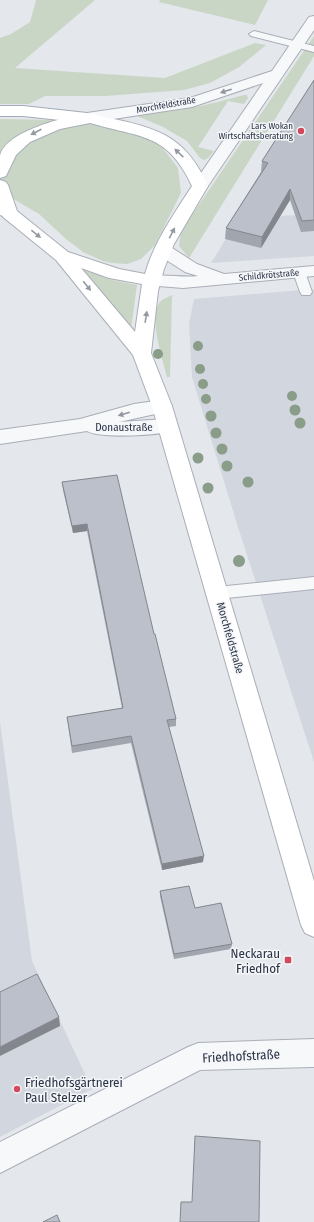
<svg xmlns="http://www.w3.org/2000/svg" width="314" height="1222" font-family="'Fira Sans Condensed',sans-serif">
<style>
.built{fill:#d2d6de}
.green{fill:#c9d6c5}
.lines{fill:none;stroke-linecap:round;stroke-linejoin:round}
.service-casing{stroke:#a9aeb7;stroke-width:2}
.minor-casing{stroke:#a9aeb7;stroke-width:2}
.secondary-casing{stroke:#a9aeb7;stroke-width:2}
.primary-casing{stroke:#a3abb8;stroke-width:2}
.service{fill:#f7f8fa;fill-rule:evenodd}
.minor{fill:#f7f8fa;fill-rule:evenodd}
.secondary{fill:#fff;fill-rule:evenodd}
.primary{fill:#fff;fill-rule:evenodd}
.tree{fill:#899d89}
.wall{fill:#a1a5ae}
.shaded-wall{fill:#83868d}
.building{fill:#bbc0ca;stroke:#83868d}
.oneway{fill:#9196a0}
.oneway2{fill:#959aa2}
.poi-dot{fill:#d1495b;stroke:#f4f6f9;stroke-width:1.5}
.labels{text-anchor:middle;dominant-baseline:central;stroke-width:3;stroke-linejoin:round;paint-order:stroke}
.far-street-label{font-size:9px;fill:#2b3445;stroke:#f4f6f9}
.far-poi-label{font-size:9px;fill:#2b3445;stroke:#f4f6f9;text-anchor:end}
.street-label{font-size:11px;fill:#2b3445;stroke:#f4f6f9}
.near-poi-label{font-size:13px;fill:#2b3445;stroke:#f4f6f9;text-anchor:end}
.near-street-label{font-size:13px;fill:#2b3445;stroke:#f4f6f9}
</style>
<rect width="100%" height="100%" fill="#e4e7ec"/>
<path class="built" d="M314,207V256L211,263L245,208L280,216L295,215L293,209Z
M314,289V762L237,524L192,377L189,324L194,299Z
M0,722L32,961L92,1089L0,1137Z"/>
<path class="green" d="M36,0H95L15,68L165,78L255,43L266,45L239,67L210,83L184,90L105,96H45L29,104H0V38L11,34L30,22Z
M160,0H268L255,25L159,2Z
M314,36V56L189,258L179,246L181,231Z
M244,95H247L248,98L244,104L228,101L198,147L214,151L208,158L204,160L200,158L187,141L163,127L137,116L140,114C177,112 208,105 244,95Z
M0,119L51,120L107,126L139,134L161,146L178,168L181,193L155,245L141,259L127,264L112,263L103,261L83,252L66,239L39,214L0,191Z
M84,270L112,280L137,285L131,329Z
M172,295L170,377H167C163,360 147,315 161,301C164,298 169,297 172,295Z"/>
<g class="lines">
<defs>
<path id="service" d="M254,31L314,46V52L251,36L249,34Z
M299,268L303,269L305,272L312,292L310,295H302L300,292L293,272L295,269Z
M314,577V589L217,599L212,597L210,593L212,589L217,587Z"/>
<path id="minor" d="M314,16V30L206,189L200,191L194,189L192,186L263,83L192,107L87,123L82,121L79,118L82,115L87,113L190,98L272,71L309,17Z
M163,245L169,246L197,264L224,274L314,266V276L183,288L146,285L143,281L146,277C162,273 181,278 198,276L185,272L157,254L154,250L157,246Z
M162,400L169,401L172,406L169,411L119,422L167,419L174,421L177,426L174,431C158,435 100,439 87,431L0,444V430L80,419L134,404Z
M314,1039V1067L200,1070L0,1173V1142L188,1047L198,1043Z"/>
<path id="secondary" d="M87,113C96,114 105,118 114,119C163,129 187,140 208,186L174,244L164,269L158,291L151,353L172,406L314,881V937L305,933L301,925L152,406L133,355L56,260L3,217L0,211V180L6,182L8,185L17,211L68,252L119,269L145,274C154,242 174,214 192,186C167,132 140,138 90,123L60,129L30,142L16,155L6,176L0,178C0,171 0,163 0,156C5,131 66,117 87,113ZM81,268L109,278L142,284L135,332Z"/>
<path id="primary" d="M0,106H23L87,113L92,115L95,118L92,121L87,123L23,116H0Z
M0,203L15,209L17,213L15,217L9,218L0,215Z"/>
</defs>
<use href="#service" class="service-casing"/>
<use href="#minor" class="minor-casing"/>
<use href="#secondary" class="secondary-casing"/>
<use href="#primary" class="primary-casing"/>
<use href="#service" class="service"/>
<use href="#minor" class="minor"/>
<use href="#secondary" class="secondary"/>
<use href="#primary" class="primary"/>
</g>
<g class="tree">
<circle cx="198" cy="346" r="5"/>
<circle cx="158" cy="354" r="5"/>
<circle cx="200" cy="369" r="5"/>
<circle cx="203" cy="384" r="5"/>
<circle cx="292" cy="396" r="5"/>
<circle cx="206" cy="399" r="5"/>
<circle cx="295" cy="410" r="5.5"/>
<circle cx="211" cy="416" r="5.5"/>
<circle cx="300" cy="423" r="5.5"/>
<circle cx="216" cy="433" r="5.5"/>
<circle cx="222" cy="449" r="5.5"/>
<circle cx="198" cy="458" r="5.5"/>
<circle cx="227" cy="466" r="5.5"/>
<circle cx="248" cy="482" r="5.5"/>
<circle cx="208" cy="488" r="5.5"/>
<circle cx="239" cy="561" r="6"/>
</g>
<path class="wall" d="M314,80V231L301,232L290,200L261,248L225,239L226,228L261,172L262,161Z
M62,482L154,634L176,719V726L169,727L203,862L162,870L131,743L72,753L67,717L122,708L87,531L73,533L63,490Z
M160,891L195,908L232,944L231,949L174,959L160,896Z"/>
<path class="shaded-wall" d="M290,189V200L261,248L262,237Z
M87,524V531L73,533L72,526Z
M204,856L203,862L162,870V864Z
M59,1017L60,1026L0,1056V1047Z"/>
<path class="building" d="M314,80V220L302,221L290,189L262,237L226,228L268,163L262,161Z
M117,475L154,634H155L176,719L167,720L204,856L162,864L131,736L72,746L67,717L123,708L87,524L72,526L62,482Z
M189,886L195,908L221,903L232,944L174,954L160,891Z
M37,974L59,1017L0,1047V992Z
M195,1136L260,1141L259,1222H180L181,1202H192Z
M57,1215L60,1222H43Z"/>
<defs><path id="oneway-solid" d="M-6-.8H1V-3.2L6.5 0L1 3.2V.8H-6Z"/></defs>
<g class="oneway">
<use href="#oneway-solid" transform="translate(226 91) rotate(162)"/>
<use href="#oneway-solid" transform="translate(124 414) rotate(164)"/>
</g>
<g class="oneway2">
<use href="#oneway-solid" transform="translate(36 132) rotate(153)"/>
<use href="#oneway-solid" transform="translate(179 153) rotate(-137)"/>
<use href="#oneway-solid" transform="translate(172 233) rotate(-63)"/>
<use href="#oneway-solid" transform="translate(36 234) rotate(39)"/>
<use href="#oneway-solid" transform="translate(87 286) rotate(51)"/>
<use href="#oneway-solid" transform="translate(146 317) rotate(-81)"/>
</g>
<g class="poi-dot">
<circle cx="301" cy="131" r="4"/>
<rect x="284" y="956" width="8" height="8" rx="2"/>
<circle cx="17" cy="1089" r="4"/>
</g>
<g class="labels">
<g class="far-street-label">
<text transform="translate(166 105) rotate(-10)">Morchfeldstraße</text>
<text transform="translate(269 275) rotate(-5)">Schildkrötstraße</text>
</g>
<g class="far-poi-label">
<text x="293" y="126">Lars Wokan<tspan x="293" dy="10">Wirtschaftsberatung</tspan></text>
</g>
<g class="street-label">
<text x="124" y="427">Donaustraße</text>
<text transform="translate(230 638) rotate(74)">Morchfeldstraße</text>
</g>
<g class="near-poi-label">
<text x="280" y="953">Neckarau<tspan x="280" dy="15">Friedhof</tspan></text>
<text x="25" y="1082" text-anchor="start">Friedhofsgärtnerei<tspan x="25" dy="15">Paul Stelzer</tspan></text>
</g>
<g class="near-street-label">
<text transform="translate(241 1056) rotate(-3)">Friedhofstraße</text>
</g>
</g>
</svg>
